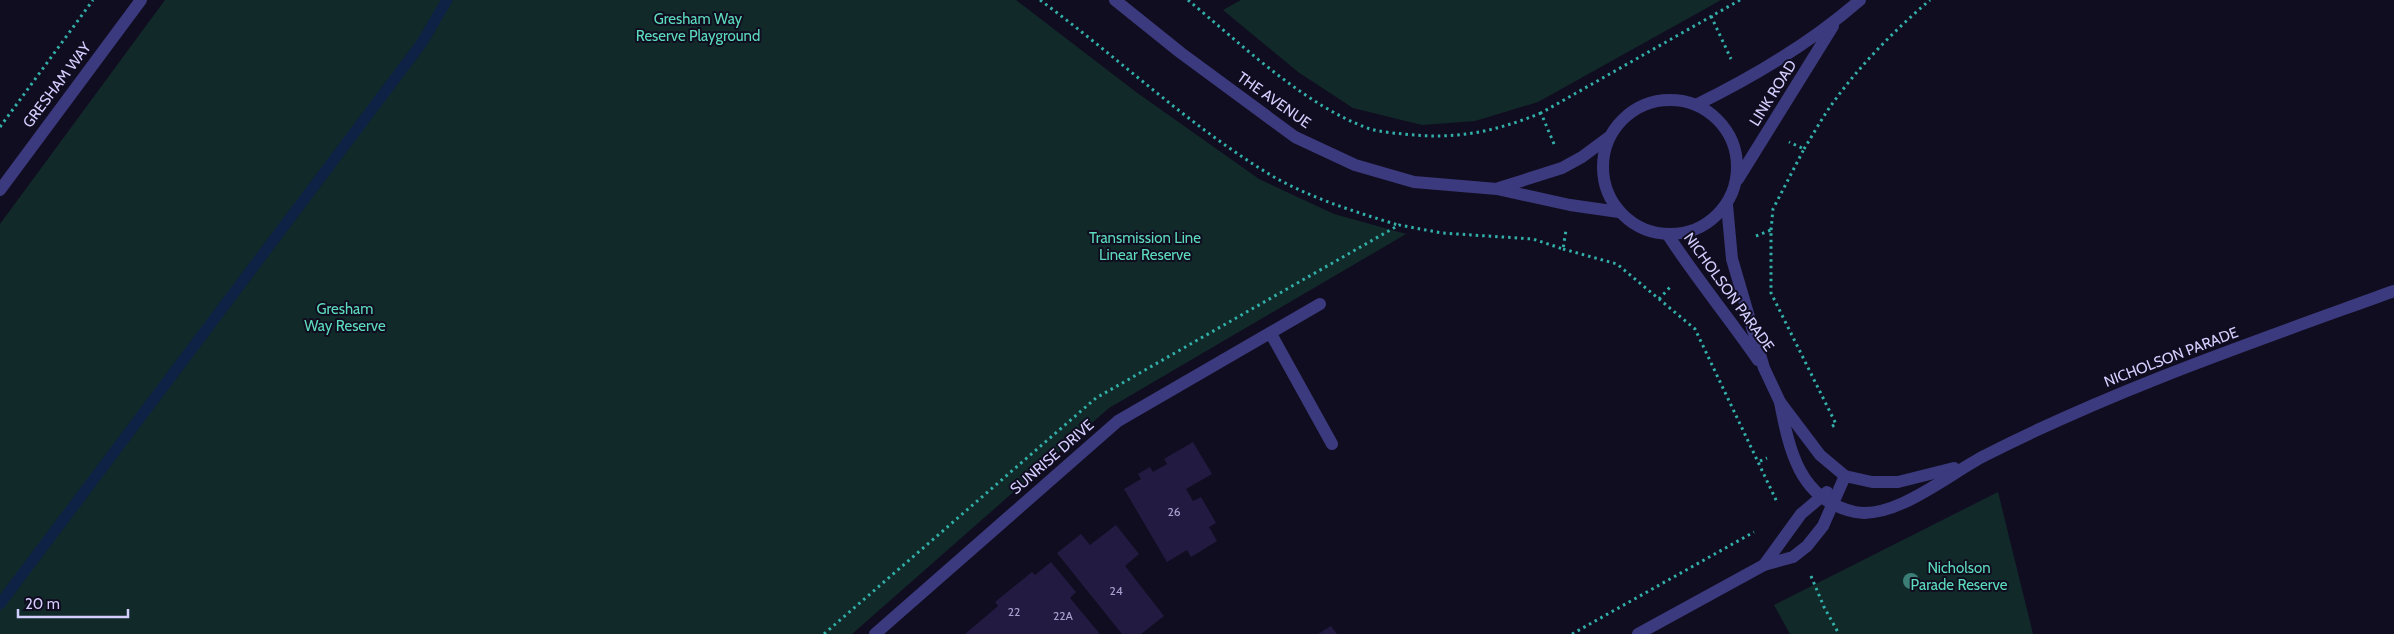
<svg xmlns="http://www.w3.org/2000/svg" width="2394" height="634" font-family="Cabin,sans-serif">
<style>
.green{fill:#112a29}
.lines{fill:none;stroke-linecap:round;stroke-linejoin:round}
.stream{stroke:#0d2244;stroke-width:11}
.building{fill:#221a41}
.path{stroke:#31afa8;stroke-width:3;stroke-dasharray:2.5 4;stroke-linecap:butt}
.minor{stroke:#3c3a7e;stroke-width:12}
.tertiary{stroke:#3c3a7e;stroke-width:12}
.tree{fill:#3a7e76}
.labels{text-anchor:middle;stroke-width:4;stroke-linejoin:round;paint-order:stroke}
.number-label{font-size:12px;fill:#a8a1cf}
.park-label{font-size:15px;fill:#5cdbbc;stroke:#110d20}
.street-label{font-size:15px;fill:#d4cefe;stroke:#110d20}
</style>
<rect width="100%" height="100%" fill="#110d20"/>
<!-- green -->
<g class="green">
<polygon points="165,0 1016,0 1136,92 1259,179 1334,214 1406,234 1109,408 852,634 0,634 0,224"/>
<polygon points="1241,0 1721,0 1538,102 1475,121 1422,125 1353,108 1298,72 1223,10"/>
<polygon points="1998,492 2033,634 1790,634 1774,605"/>
</g>
<g class="lines">
<!-- stream -->
<polyline class="stream" points="0,604 421,44 447,0"/>
</g>
<!-- building -->
<g class="building">
<polygon points="1193,442 1212,474 1186,489 1193,501 1201,497 1216,523 1209,527 1217,541 1191,557 1187,550 1167,562 1124,489 1141,479 1138,474 1150,467 1153,472 1167,464 1164,459"/>
<polygon points="1116,525 1139,554 1125,566 1164,616 1141,634 1122,634 1057,553 1081,534 1090,545"/>
<polygon points="1051,562 1076,592 1070,598 1100,634 965,634 998,606 995,602 1032,572 1035,575"/>
<polygon points="1331,626 1337,634 1318,634"/>
</g>
<g class="lines">
<!-- path -->
<g class="path">
<path d="M1040,0c79,58 150,127 234,177 39,22 82,35 124,48"/>
<path d="M1188,0c53,44 117,106 182,129 11,3 23,4 34,5 51,6 90,-2 137,-21"/>
<polyline points="1711,16 1731,59"/>
<polyline points="0,127 93,0"/>
<polyline points="1554,144 1541,113 1740,0"/>
<path d="M1804,149c10,-16 19,-33 31,-49 26,-36 61,-71 95,-100"/>
<polyline points="1771,230 1773,209 1804,149 1789,142"/>
<polyline points="1756,236 1771,230 1771,293 1836,424 1831,427"/>
<polyline points="1563,249 1617,264 1695,329 1777,502"/>
<polyline points="1659,299 1672,285"/>
<polyline points="1760,461 1767,458"/>
<polyline points="1811,576 1824,607 1839,634"/>
<polyline points="824,634 1096,398 1399,225 1442,233 1533,239 1563,249 1566,230"/>
<polyline points="1572,634 1754,532"/>
</g>
<!-- minor -->
<g class="minor">
<polyline points="0,190 141,0"/>
<polyline points="1727,205 1732,259 1764,368 1780,402 1820,455 1845,476 1872,482 1898,482 1954,468"/>
<path d="M1668,235c28,43 61,83 90,125"/>
<polyline points="1271,334 1332,444"/>
<path d="M1780,402c9,47 19,98 75,110 40,8 94,-38 129,-56 131,-67 272,-115 410,-165"/>
<polyline points="1764,565 1801,514 1827,492"/>
<polyline points="875,634 1118,421 1320,304"/>
<polyline points="1638,634 1764,565 1793,557 1807,546 1823,526 1845,476"/>
</g>
<!-- tertiary -->
<g class="tertiary">
<polyline points="1115,0 1181,53 1295,137 1355,165 1414,182 1497,189 1570,205 1619,212"/>
<circle cx="1670" cy="167" r="67"/>
<path d="M1696,105c59,-29 115,-62 164,-105"/>
<polyline points="1738,179 1833,26"/>
<polyline points="1499,188 1562,168 1582,157 1609,137"/>
</g>
</g>
<!-- trees -->
<circle class="tree" cx="1911" cy="581" r="8"/>
<g class="labels">
<!-- number labels -->
<g class="number-label">
<text x="1174" y="516">26</text>
<text x="1116" y="595">24</text>
<text x="1014" y="616">22</text>
<text x="1063" y="620">22A</text>
</g>
<!-- park labels -->
<g class="park-label">
<text x="698" y="24">Gresham Way<tspan x="698" dy="17">Reserve Playground</tspan></text>
<text x="1145" y="243">Transmission Line<tspan x="1145" dy="17">Linear Reserve</tspan></text>
<text x="345" y="314">Gresham<tspan x="345" dy="17">Way Reserve</tspan></text>
<text x="1959" y="573">Nicholson<tspan x="1959" dy="17">Parade Reserve</tspan></text>
</g>
<!-- street labels -->
<g class="street-label">
<text transform="translate(57 85) rotate(-53)" y="5">GRESHAM WAY</text>
<text transform="translate(1773 93) rotate(-58)" y="5">LINK ROAD</text>
<text transform="translate(1274 100) rotate(35)" y="5">THE AVENUE</text>
<text transform="translate(1729 292) rotate(54)" y="5">NICHOLSON PARADE</text>
<text transform="translate(2171 357) rotate(-21)" y="5">NICHOLSON PARADE</text>
<text transform="translate(1052 457) rotate(-41)" y="5">SUNRISE DRIVE</text>
</g>
</g>
<!-- scale -->
<path d="M18 609v8h110v-8" fill="none" stroke="#d4cefe" stroke-width="2.5"/>
<text x="25" y="609" font-size="15" fill="#d4cefe" stroke="#110d20" stroke-width="4" paint-order="stroke">20 m</text>
</svg>
